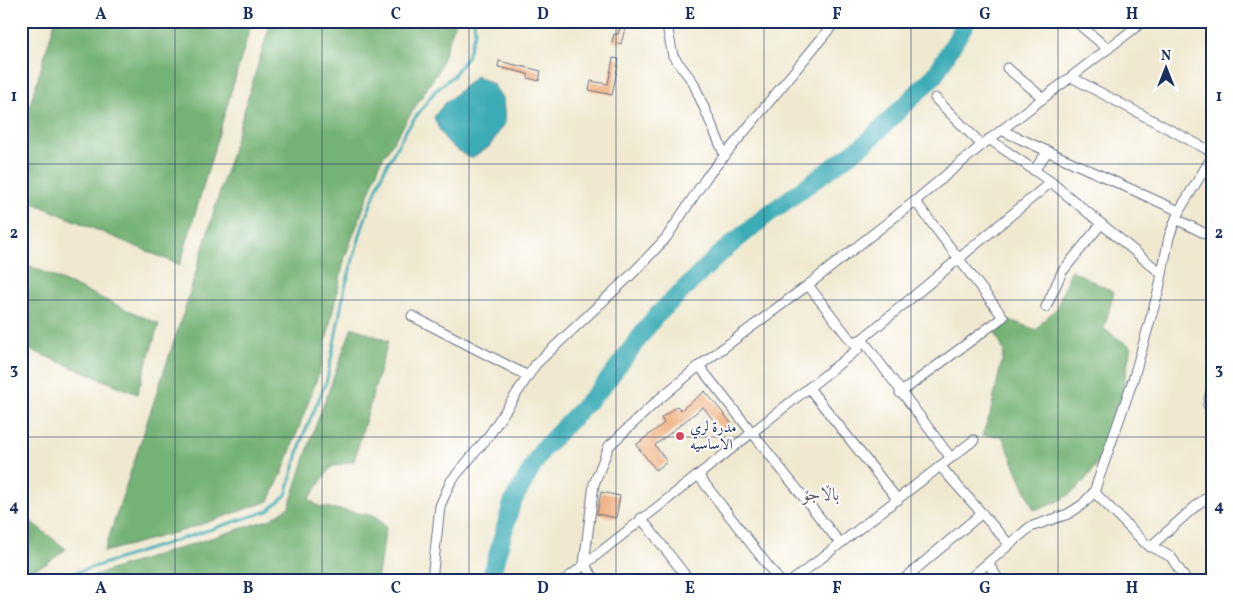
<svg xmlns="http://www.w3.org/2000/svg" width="1233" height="601" font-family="Vollkorn,Amiri,serif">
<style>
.forest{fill:#74b274;stroke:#487069}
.water{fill:#3babb6;stroke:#2b6d8a}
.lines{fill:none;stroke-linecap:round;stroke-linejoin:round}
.stream{stroke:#3babb6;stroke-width:3}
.river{stroke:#3babb6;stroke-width:18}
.building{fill:#efac7a}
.minor-casing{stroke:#667086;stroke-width:11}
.minor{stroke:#fff;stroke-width:9}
.grid{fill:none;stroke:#1b2f5e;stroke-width:1;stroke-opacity:0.55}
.poi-dot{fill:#d1495b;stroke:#fff;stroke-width:2}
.labels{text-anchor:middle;stroke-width:4;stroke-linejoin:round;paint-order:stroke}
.poi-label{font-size:15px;fill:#1b2f5e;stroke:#fff;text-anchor:start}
.quarter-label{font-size:18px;fill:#655b68;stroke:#fff}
.neatline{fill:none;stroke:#1b2f5e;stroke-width:2}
.grid-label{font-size:16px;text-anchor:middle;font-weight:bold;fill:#1b2f5e}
</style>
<rect width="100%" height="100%" fill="#fff"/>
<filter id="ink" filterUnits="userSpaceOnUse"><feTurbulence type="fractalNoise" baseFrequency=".02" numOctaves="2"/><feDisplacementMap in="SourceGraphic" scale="10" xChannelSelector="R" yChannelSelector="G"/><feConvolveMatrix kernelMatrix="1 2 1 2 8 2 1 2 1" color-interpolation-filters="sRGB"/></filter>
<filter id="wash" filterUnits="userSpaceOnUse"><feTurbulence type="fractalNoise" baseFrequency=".0096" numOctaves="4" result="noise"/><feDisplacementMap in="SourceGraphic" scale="20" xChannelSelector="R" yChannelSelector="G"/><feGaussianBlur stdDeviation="1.12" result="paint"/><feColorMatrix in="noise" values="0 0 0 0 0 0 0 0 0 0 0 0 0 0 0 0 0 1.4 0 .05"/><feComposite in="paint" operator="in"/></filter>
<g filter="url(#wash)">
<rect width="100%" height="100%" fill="#f0e9d0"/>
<!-- forest -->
<g class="forest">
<polygon points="55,21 252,21 180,265 21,198 21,135"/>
<polygon points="271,21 456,21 438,71 381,161 345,257 319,373 283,471 269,501 185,530 104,552 186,305"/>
<polygon points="21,262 159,324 137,394 21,346"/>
<path d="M1071,270l43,22 -10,37 27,18c-13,63 -22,146 -97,163l-32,-74 -20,-1 8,-20 14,-64 -9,-19 11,-13 31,11 6,-9 14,-13z"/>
<polygon points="352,327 388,341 354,461 331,467 309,499 318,506 376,516 386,528 377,580 79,580 271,519 289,507 313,433"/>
<polygon points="21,514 66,549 46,564 21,573"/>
</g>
<!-- water -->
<path class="water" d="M476,76l17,8 10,15 2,24 -16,24 -18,11c-21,-11 -29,-19 -37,-41l9,-12z"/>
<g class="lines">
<!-- stream -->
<polyline class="stream" points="53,580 268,511 286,495 303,436 327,380 345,287 364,222 384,170 407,129 435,91 453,76 467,57 475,31 474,21"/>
<!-- river -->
<polyline class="river" points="490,580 512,503 542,450 604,385 654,318 722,252 767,215 867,142 935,75 967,21"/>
</g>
<g id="blocks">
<!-- building -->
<g class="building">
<polygon points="622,21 627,21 621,44 612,42 614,34 618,34"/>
<polygon points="613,58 619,59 612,95 589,90 591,81 608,84"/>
<polygon points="499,61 541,71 539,81 528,78 528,74 498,67"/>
<polygon points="705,391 732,424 723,432 703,407 655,445 667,462 656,470 636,445 664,423 661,418 677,406 681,410"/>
<polygon points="601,492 620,496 616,518 597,514"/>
</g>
</g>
</g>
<g filter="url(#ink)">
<use href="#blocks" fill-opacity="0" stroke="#667086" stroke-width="1"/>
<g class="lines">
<!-- minor casing -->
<g class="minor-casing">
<g id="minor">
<polyline points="666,21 673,56 693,82 725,156"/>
<polyline points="1075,21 1108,49"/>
<polyline points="1007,68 1043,98"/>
<polyline points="1071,77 1212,152"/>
<polyline points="935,98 982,145"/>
<polyline points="1001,130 1179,211"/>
<polyline points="989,139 1051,182 1162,274"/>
<polyline points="1034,170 1048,151"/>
<polyline points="1176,219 1212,237"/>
<polyline points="808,285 855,346"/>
<polyline points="1046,307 1062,272 1101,224"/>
<polyline points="412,316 528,376"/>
<polyline points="853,342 862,339 951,458"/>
<polyline points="699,366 840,543"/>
<polyline points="809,388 898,500"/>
<polyline points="900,393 1003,317 915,201"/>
<polyline points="1208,405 1212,386"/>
<polyline points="940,466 1009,544"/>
<polyline points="698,475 779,580"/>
<polyline points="1094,492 1145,543 1171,557 1186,580"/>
<polyline points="641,518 689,580"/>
<polyline points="1150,547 1198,504 1212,494"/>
<polyline points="988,563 999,580"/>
<polyline points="432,580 440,506 451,481 488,437 536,364 632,274 666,238 706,178 836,21"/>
<polyline points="565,580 858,349 862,339 1051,182"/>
<polyline points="595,580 584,564 594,484 609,446 658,400 699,366 808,285 915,201 982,145 1144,21"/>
<polyline points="793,580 974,440"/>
<polyline points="903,580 982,513"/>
<polyline points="968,580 1030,527 1068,514 1082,505 1094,492 1133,380 1159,289 1169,237 1179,211 1212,157"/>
</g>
</g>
<!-- minor -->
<use href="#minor" class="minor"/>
</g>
</g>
<!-- grid -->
<path class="grid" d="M175,21v559M322,21v559M469,21v559M616,21v559M764,21v559M911,21v559M1058,21v559M21,164h1191M21,300h1191M21,437h1191"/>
<!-- markers -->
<circle class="poi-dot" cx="680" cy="436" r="5"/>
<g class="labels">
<!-- poi labels -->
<g class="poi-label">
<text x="690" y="432">مدرة لري<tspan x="690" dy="17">الاساسیه</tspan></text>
</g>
<!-- quarter labels -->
<g class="quarter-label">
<text x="821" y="500">باڵاجۆ</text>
</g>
</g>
<!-- margin -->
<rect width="1233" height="601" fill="none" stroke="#fff" stroke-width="55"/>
<!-- north arrow -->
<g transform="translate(1166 68)" stroke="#ffffff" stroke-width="4" paint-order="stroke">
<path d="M0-4L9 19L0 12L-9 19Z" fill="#1b2f5e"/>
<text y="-8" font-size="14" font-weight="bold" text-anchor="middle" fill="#1b2f5e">N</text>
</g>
<rect x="28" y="28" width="1178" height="546" class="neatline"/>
<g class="grid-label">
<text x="101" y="19">A</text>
<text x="248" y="19">B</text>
<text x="396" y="19">C</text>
<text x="543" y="19">D</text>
<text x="690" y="19">E</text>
<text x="837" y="19">F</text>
<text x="985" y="19">G</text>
<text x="1132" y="19">H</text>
<text x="14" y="101">1</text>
<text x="1219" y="101">1</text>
<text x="14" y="238">2</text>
<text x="1219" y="238">2</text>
<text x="14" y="374">3</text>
<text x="1219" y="374">3</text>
<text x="14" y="511">4</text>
<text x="1219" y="511">4</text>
<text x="101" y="593">A</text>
<text x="248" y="593">B</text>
<text x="396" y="593">C</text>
<text x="543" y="593">D</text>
<text x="690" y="593">E</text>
<text x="837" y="593">F</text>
<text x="985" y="593">G</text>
<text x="1132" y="593">H</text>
</g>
</svg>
